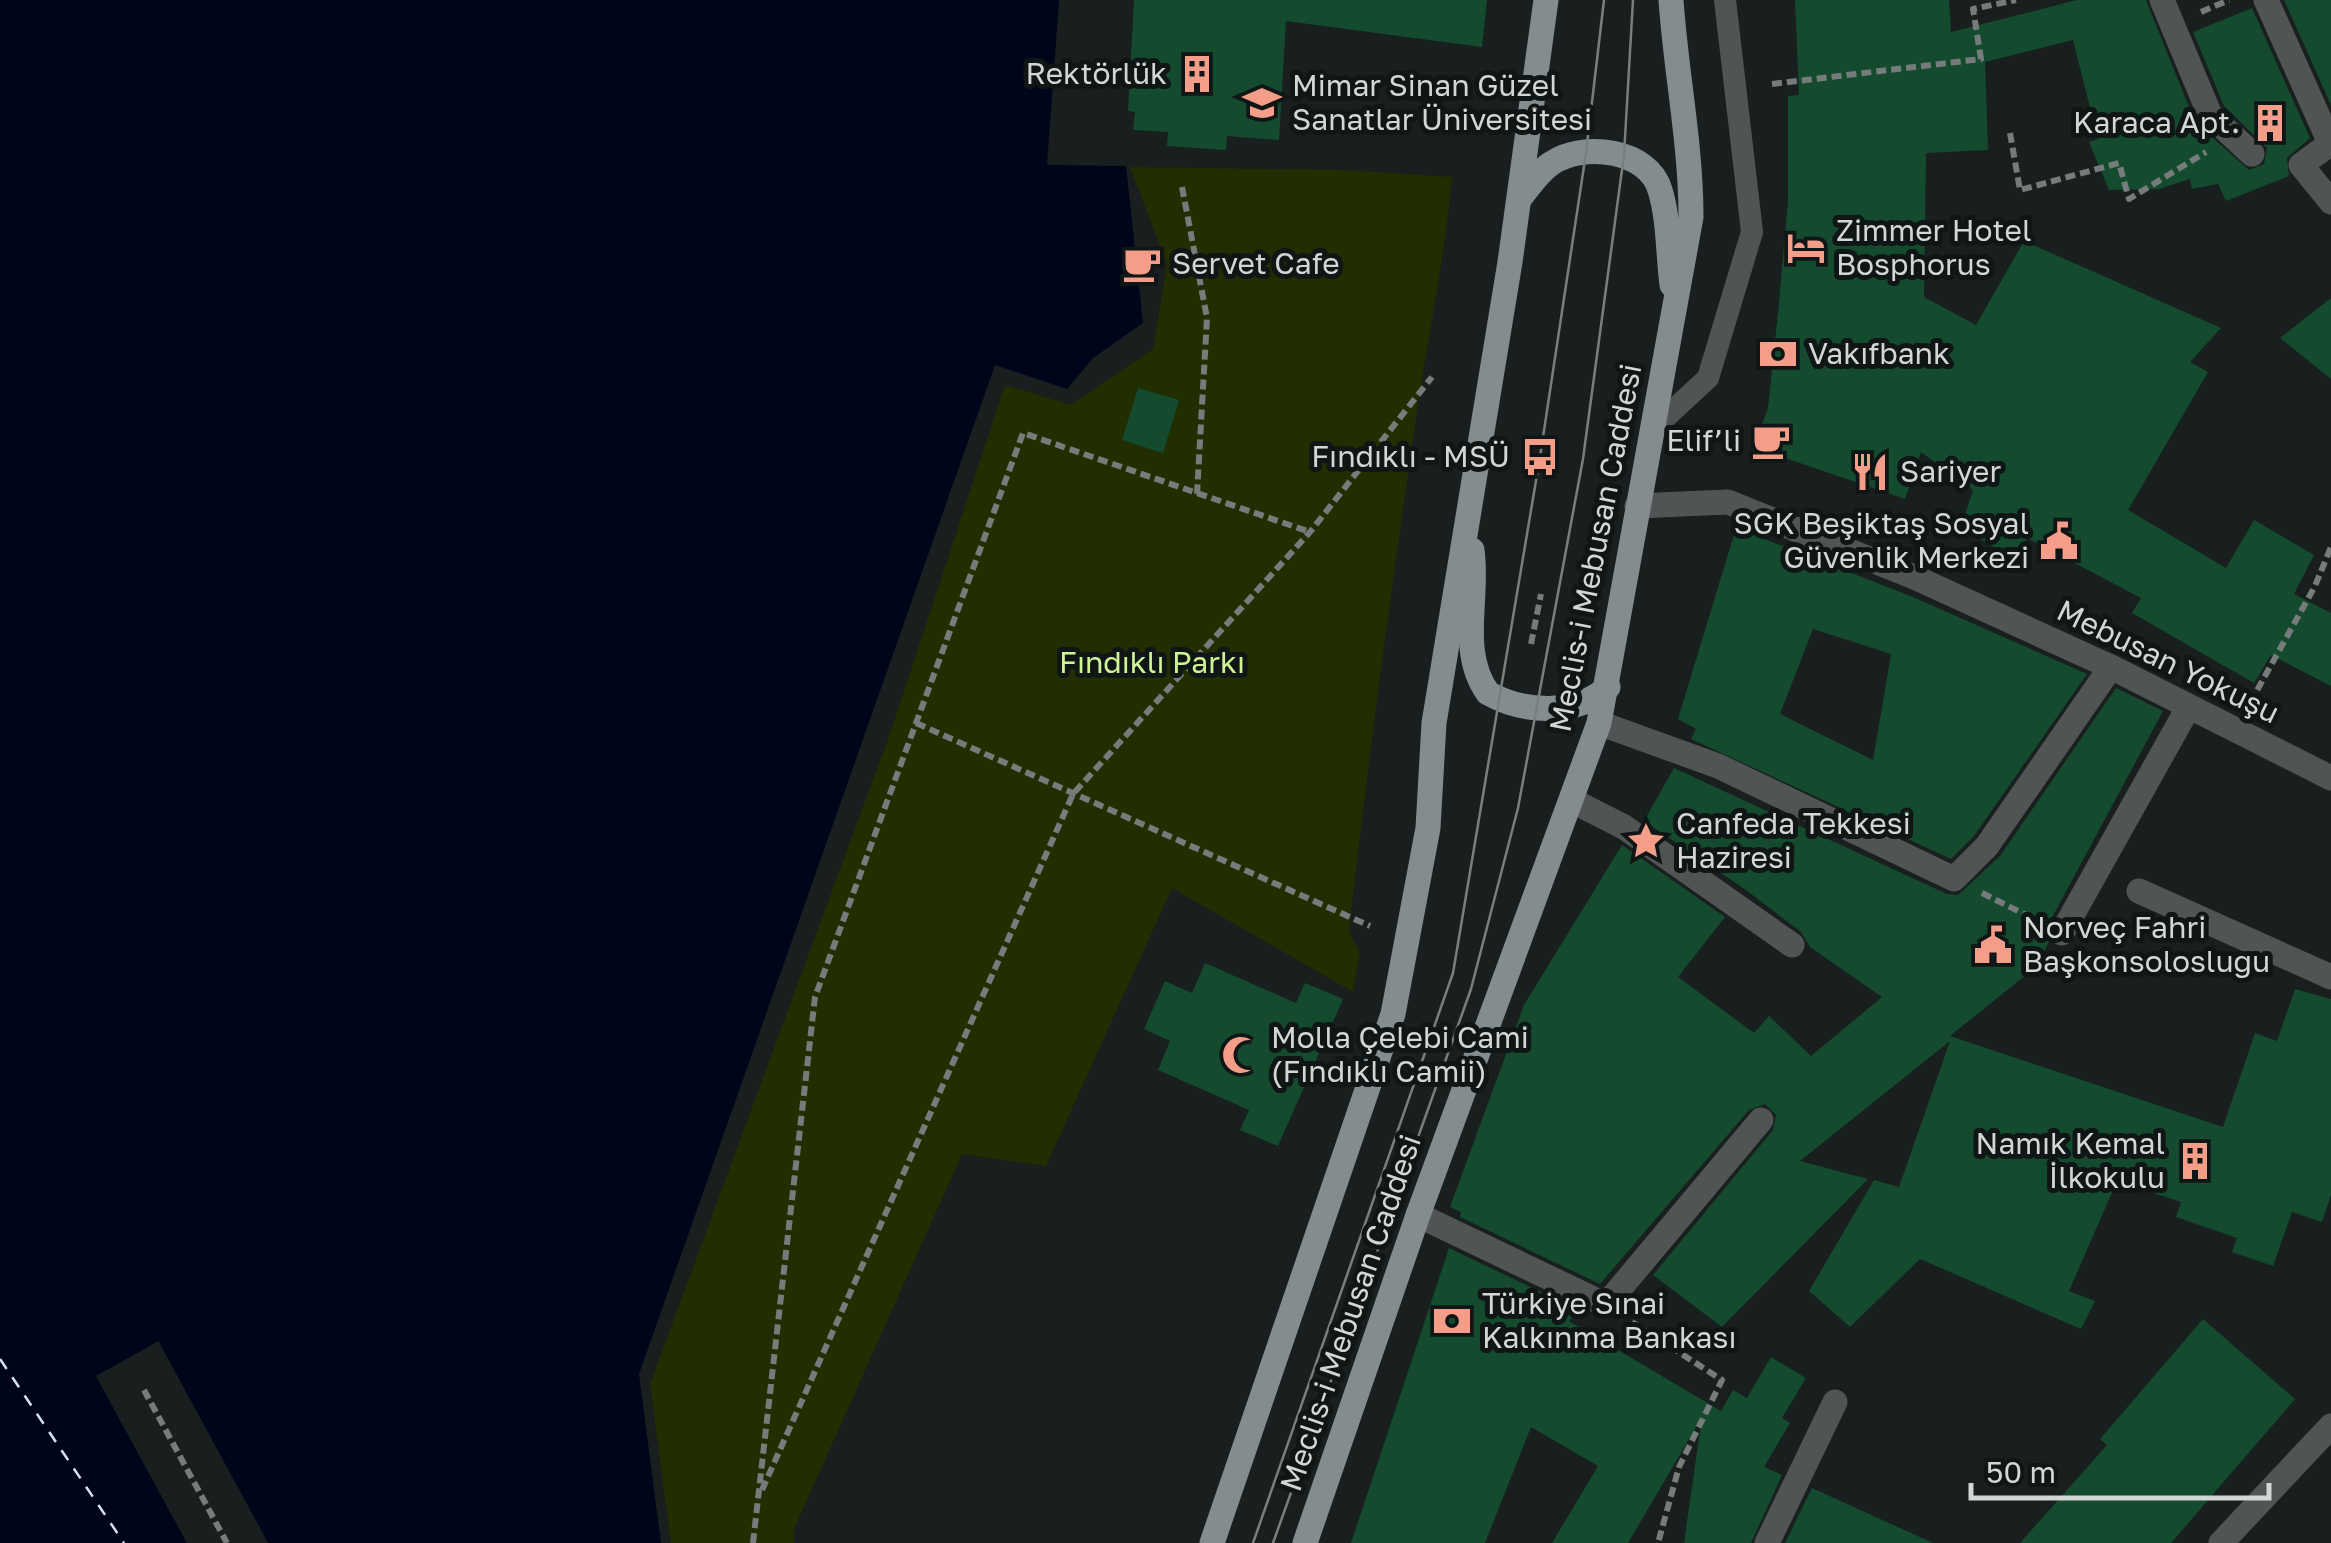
<svg xmlns="http://www.w3.org/2000/svg" width="2331" height="1543" font-family="'Golos Text',sans-serif">
<style>
.green{fill:#202e00}
.water{fill:#00051a}
.pier{fill:#181f1e}
.lines{fill:none;stroke-linecap:round;stroke-linejoin:round}
.ferry{stroke:#d3e2f0;stroke-width:2.5;stroke-dasharray:12 10;stroke-linecap:butt}
.building{fill:#144b2e;fill-rule:evenodd}
.path{stroke:#767c7b;stroke-width:6;stroke-dasharray:10 5;stroke-linecap:butt}
.service{stroke:#515455;stroke-width:22}
.minor{stroke:#515455;stroke-width:25}
.primary{stroke:#858c8e;stroke-width:25}
.tram{stroke:#797f7e;stroke-width:2.5}
.labels{text-anchor:middle;stroke-width:10;stroke-linejoin:round;paint-order:stroke}
.poi-label{font-size:30px;fill:#d2d7d6;stroke:#0f1615;text-anchor:start}
.street-label{font-size:30px;fill:#d2d7d6;stroke:#0f1615}
.park-label{font-size:30px;fill:#d0f395;stroke:#0f1615}
</style>
<rect width="100%" height="100%" fill="#181f1e"/>
<!-- green -->
<path class="green" d="M1130,167l215,3 107,7c-7,79 -23,156 -35,234 -25,174 -49,347 -68,521l11,21 -7,39 -181,-104 -126,278 -84,-12 -168,375v14h-123l-21,-159 238,-645 117,-354 66,20 82,-56 14,-85z"/>
<!-- water -->
<polygon class="water" points="0,0 1059,0 1047,165 1126,166 1143,323 1093,358 1067,389 995,365 639,1374 661,1543 268,1543 158,1342 96,1376 187,1543 0,1543"/>
<!-- pier -->
<polygon class="pier" points="159,1341 159,1342 268,1543 262,1543 157,1348 103,1378 192,1543 187,1543 96,1376"/>
<g class="lines">
<!-- ferry -->
<polyline class="ferry" points="0,1359 124,1543"/>
</g>
<!-- building -->
<g class="building">
<polygon points="1134,0 1487,0 1482,47 1286,21 1279,140 1227,136 1226,150 1167,146 1168,132 1133,130 1135,112 1128,111"/>
<polygon points="1795,0 1949,0 1951,32 2077,0 2146,0 2195,122 2249,170 2264,164 2267,148 2224,106 2193,32 2252,8 2310,138 2287,158 2289,176 2226,201 2218,184 2192,189 2190,179 2159,189 2109,190 2089,142 2098,139 2073,40 1985,62 1988,150 1926,153 1924,297 1976,325 2024,241 2221,328 2190,362 2208,372 2128,510 2226,568 2254,520 2314,555 2294,594 2331,613 2331,686 2271,655 2254,683 2132,613 2141,598 2027,538 2017,561 1961,527 1973,490 1921,452 1905,499 1753,447 1768,408 1779,303 1788,201 1788,96 1799,95"/>
<polygon points="2284,0 2331,0 2331,105"/>
<polygon points="2331,298 2331,379 2280,338"/>
<polygon points="1138,388 1179,400 1163,453 1122,440"/>
<path d="M1736,528l177,69 174,77 -113,162 -23,23 -260,-120 5,-10 -18,-10zM1813,629l78,25 -18,106 -93,-46z"/>
<polygon points="2116,688 2163,711 2048,925 2049,942 2036,967 1950,1036 2223,1127 2255,1033 2277,1041 2295,989 2331,999 2331,1195 2322,1222 2292,1212 2273,1266 2232,1252 2237,1238 2176,1217 2181,1202 2117,1181 2069,1291 2095,1301 2081,1329 1920,1259 1850,1327 1809,1291 1874,1180 1899,1187 1950,1041 1800,1161 1868,1179 1722,1327 1653,1275 1773,1130 1776,1115 1765,1104 1749,1110 1600,1284 1460,1217 1461,1212 1450,1207 1524,1005 1622,845 1725,917 1678,977 1754,1033 1769,1016 1811,1056 1882,997 1810,947 1801,932 1746,890 1644,821 1674,768 1947,894 1958,895 2000,856"/>
<polygon points="1205,963 1296,1003 1305,983 1343,999 1278,1146 1240,1130 1249,1110 1158,1070 1170,1041 1144,1029 1165,981 1192,993"/>
<polygon points="1449,1248 1578,1310 1569,1321 1721,1411 1733,1390 1747,1398 1771,1357 1806,1378 1782,1418 1790,1423 1764,1467 1782,1475 1751,1543 1684,1543 1702,1417 1628,1543 1552,1543 1598,1466 1531,1427 1485,1543 1351,1543"/>
<polygon points="2203,1319 2295,1399 2171,1543 2020,1543 2107,1445 2100,1439"/>
<polygon points="1812,1488 1933,1543 1785,1543"/>
</g>
<g class="lines">
<!-- path -->
<g class="path">
<polyline points="2201,12 2229,0"/>
<polyline points="1772,84 1981,59 1973,9 2016,0"/>
<polyline points="2010,133 2020,190 2119,163 2129,199 2206,152"/>
<polyline points="1182,187 1207,318 1197,494"/>
<polyline points="1531,644 1541,594"/>
<polyline points="2250,703 2315,586 2331,547"/>
<polyline points="916,723 1370,926"/>
<polyline points="1982,893 2034,919"/>
<polyline points="1632,1322 1722,1380 1679,1467 1658,1543"/>
<polyline points="144,1390 227,1543"/>
<polyline points="762,1490 1073,794 1310,532 1432,377"/>
<polyline points="753,1543 815,997 1023,433 1310,532"/>
</g>
<!-- service -->
<polyline class="service" points="1655,427 1708,378 1752,232 1725,0"/>
<!-- minor -->
<g class="minor">
<polyline points="2162,0 2210,115 2252,154"/>
<polyline points="2266,0 2330,143"/>
<polyline points="2331,143 2301,165 2331,202"/>
<polyline points="1637,506 1728,502 1914,577 2111,667 2331,778"/>
<polyline points="1599,723 1718,766 1954,879 1987,846 2111,667"/>
<polyline points="1573,801 1624,827 1792,945"/>
<polyline points="2139,891 2331,977"/>
<polyline points="2062,933 2188,708"/>
<polyline points="1418,1215 1606,1305 1761,1120"/>
<polyline points="1767,1543 1835,1402"/>
<polyline points="2221,1543 2331,1426"/>
</g>
<!-- primary -->
<g class="primary">
<path d="M1520,198c9,-11 19,-27 32,-35 31,-21 96,-14 108,27 9,29 8,64 12,95"/>
<path d="M1472,550c7,48 -14,102 16,143 35,20 89,23 120,-6"/>
<polyline points="1212,1543 1393,1014 1428,828 1434,723 1510,262 1546,0"/>
<path d="M1305,1543l113,-328 181,-492 92,-506c0,-73 -15,-144 -20,-217"/>
</g>
<!-- tram -->
<g class="tram">
<polyline points="1253,1543 1453,973 1540,457 1586,153 1604,0"/>
<polyline points="1273,1543 1471,989 1518,808 1583,459 1624,155 1633,0"/>
</g>
</g>
<!-- icons -->
<defs>
<g id="building-bare" transform="scale(3)"><path d="M-4-6H4V6H1V3H-1V6H-4ZM-2.5-4.3h1.7v1.8h-1.7ZM.8-4.3h1.7v1.8H.8ZM-2.5-1h1.7V.8h-1.7ZM.8-1h1.7V.8H.8Z" fill="#f49e8a" stroke="#0f1615" stroke-width="2.5" paint-order="stroke"/></g>
<g id="university-bare" transform="scale(3)"><path d="M0-5L7-2L0 1L-7-2ZM-4 1L0 2.5L4 1V4Q0 6-4 4Z" fill="#f49e8a" stroke="#0f1615" stroke-width="2.5" paint-order="stroke"/></g>
<g id="hotel-bare" transform="scale(3)"><path d="M-6-4.5h1.5V1H6V5H4.5V3h-9V5H-6ZM-4 0a1.8 1.8 0 1 1 3.6 0ZM.5 0V-2.5h3Q6-2.5 6 0Z" fill="#f49e8a" stroke="#0f1615" stroke-width="2.5" paint-order="stroke"/></g>
<g id="cafe-bare" transform="scale(3)"><path d="M-5.5-4.5H6V0H3Q3 3.5 0 3.5H-2.5Q-5.5 3.5-5.5 0ZM3-3.2v2h1.7v-2ZM-6 4.5H4V6H-6Z" fill="#f49e8a" stroke="#0f1615" stroke-width="2.5" paint-order="stroke"/></g>
<g id="bank-bare" transform="scale(3)"><path d="M-6-4H6V4H-6ZM0-2.3a2.3 2.3 0 1 0 0 4.6a2.3 2.3 0 1 0 0-4.6Z" fill="#f49e8a" stroke="#0f1615" stroke-width="2.5" paint-order="stroke"/></g>
<g id="bus-bare" transform="scale(3)"><path d="M-5-6H5V4H4V6H2V4H-2V6H-4V4H-5ZM-3.5-4V0h7V-4ZM-3.5 1.2v1.5H-2V1.2ZM2 1.2v1.5H3.5V1.2Z" fill="#f49e8a" stroke="#0f1615" stroke-width="2.5" paint-order="stroke"/></g>
<g id="restaurant-bare" transform="scale(3)"><path d="M-5-6h1v4h1v-4h1v4h1v-4h1v5L-1.5 .5V6h-2V.5L-5-1ZM5-6V6H3V1.5H1.5Q1.5-4 5-6Z" fill="#f49e8a" stroke="#0f1615" stroke-width="2.5" paint-order="stroke"/></g>
<g id="civic-bare" transform="scale(3)"><path d="M-.6-6.5H3V-4.5H.6V-3L4-1V1h2V6H-6V1h2V-1L-.6-3ZM-1.2 2.5V6h2.4V2.5Z" fill="#f49e8a" stroke="#0f1615" stroke-width="2.5" paint-order="stroke"/></g>
<g id="sight-bare" transform="scale(3)"><path d="M0-6L1.8-2.2L6-1.7L2.9 1.2L3.7 5.4L0 3.3L-3.7 5.4L-2.9 1.2L-6-1.7L-1.8-2.2Z" fill="#f49e8a" stroke="#0f1615" stroke-width="2.5" paint-order="stroke"/></g>
<g id="mosque-bare" transform="scale(3)"><path d="M3.5-4.9A6 6 0 1 0 3.5 4.9A5 5 0 1 1 3.5-4.9Z" fill="#f49e8a" stroke="#0f1615" stroke-width="2.5" paint-order="stroke"/></g>
</defs>
<g fill-rule="evenodd">
<use href="#building-bare" x="1197" y="74"/>
<use href="#university-bare" x="1262" y="103"/>
<use href="#building-bare" x="2270" y="123"/>
<use href="#hotel-bare" x="1806" y="248"/>
<use href="#cafe-bare" x="1142" y="264"/>
<use href="#bank-bare" x="1778" y="354"/>
<use href="#cafe-bare" x="1771" y="441"/>
<use href="#bus-bare" x="1540" y="457"/>
<use href="#restaurant-bare" x="1870" y="472"/>
<use href="#civic-bare" x="2059" y="541"/>
<use href="#sight-bare" x="1646" y="841"/>
<use href="#civic-bare" x="1993" y="945"/>
<use href="#mosque-bare" x="1241" y="1055"/>
<use href="#building-bare" x="2195" y="1161"/>
<use href="#bank-bare" x="1452" y="1321"/>
</g>
<g class="labels">
<!-- poi labels -->
<g class="poi-label">
<text x="1167" y="84" text-anchor="end">Rektörlük</text>
<text x="1292" y="96">Mimar Sinan Güzel<tspan x="1292" dy="34">Sanatlar Üniversitesi</tspan></text>
<text x="2240" y="133" text-anchor="end">Karaca Apt.</text>
<text x="1836" y="241">Zimmer Hotel<tspan x="1836" dy="34">Bosphorus</tspan></text>
<text x="1172" y="274">Servet Cafe</text>
<text x="1808" y="364">Vakıfbank</text>
<text x="1741" y="451" text-anchor="end">Elif’li</text>
<text x="1510" y="467" text-anchor="end">Fındıklı - MSÜ</text>
<text x="1900" y="482">Sariyer</text>
<text x="2029" y="534" text-anchor="end">SGK Beşiktaş Sosyal<tspan x="2029" dy="34">Güvenlik Merkezi</tspan></text>
<text x="1676" y="834">Canfeda Tekkesi<tspan x="1676" dy="34">Haziresi</tspan></text>
<text x="2023" y="938">Norveç Fahri<tspan x="2023" dy="34">Başkonsolosluğu</tspan></text>
<text x="1271" y="1048">Molla Çelebi Cami<tspan x="1271" dy="34">(Fındıklı Camii)</tspan></text>
<text x="2165" y="1154" text-anchor="end">Namık Kemal<tspan x="2165" dy="34">İlkokulu</tspan></text>
<text x="1482" y="1314">Türkiye Sınai<tspan x="1482" dy="34">Kalkınma Bankası</tspan></text>
</g>
<!-- street labels -->
<g class="street-label">
<text transform="translate(1596 548) rotate(-79)" y="10">Meclis-i Mebusan Caddesi</text>
<text transform="translate(2168 662) rotate(26)" y="10">Mebusan Yokuşu</text>
<text transform="translate(1351 1313) rotate(-71)" y="10">Meclis-i Mebusan Caddesi</text>
</g>
<!-- park labels -->
<g class="park-label">
<text x="1152" y="673">Fındıklı Parkı</text>
</g>
</g>
<!-- scale -->
<path d="M1971 1483v15h298v-15" fill="none" stroke="#d2d7d6" stroke-width="5"/>
<text x="1986" y="1483" font-size="30" fill="#d2d7d6" stroke="#0f1615" stroke-width="8" paint-order="stroke">50 m</text>
</svg>
